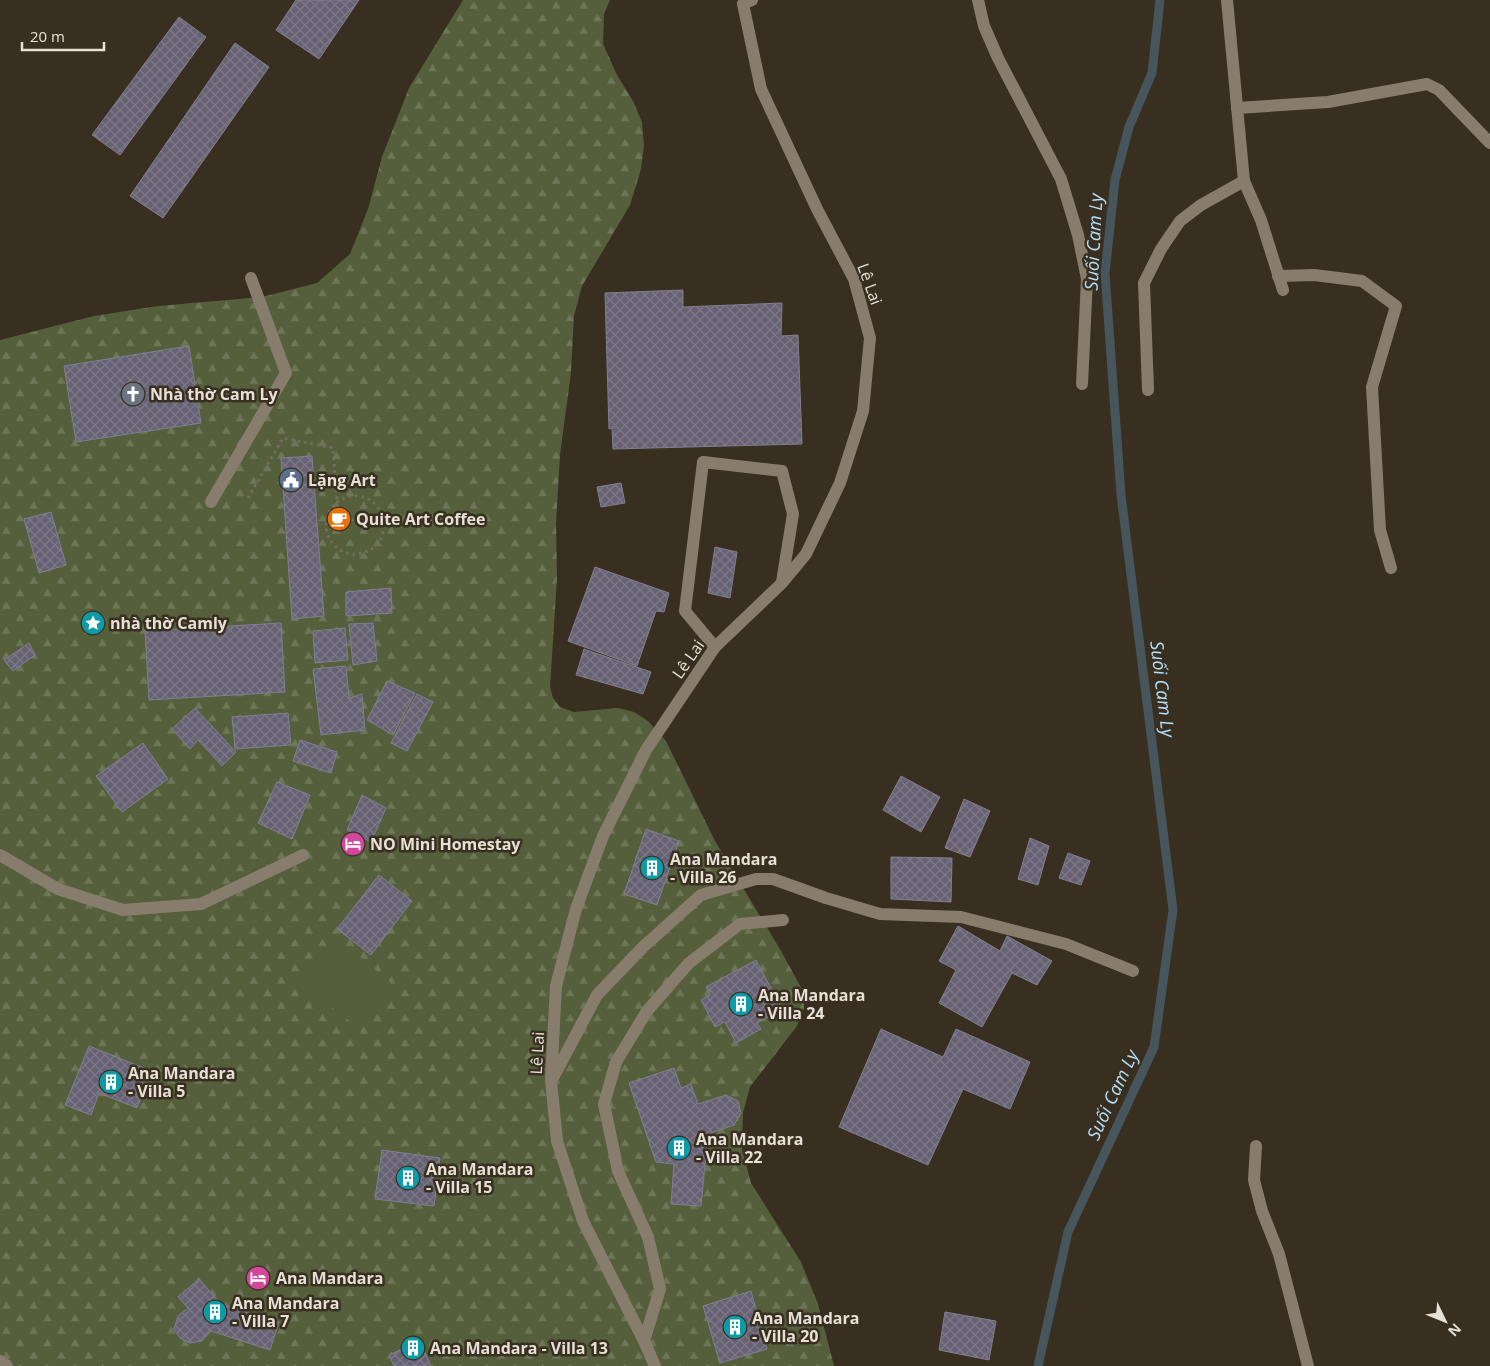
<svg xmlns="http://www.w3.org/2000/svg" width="1490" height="1366" font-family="'Open Sans',sans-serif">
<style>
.forest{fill:url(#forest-firs)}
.pitch{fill:#555f3b}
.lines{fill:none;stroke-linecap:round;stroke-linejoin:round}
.stream{stroke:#47555c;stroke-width:9}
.building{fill:url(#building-cross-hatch);stroke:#827e91}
.path{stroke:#756d60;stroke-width:3;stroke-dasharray:2.5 4;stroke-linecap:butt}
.minor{stroke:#887d6c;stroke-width:12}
.labels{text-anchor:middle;stroke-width:5;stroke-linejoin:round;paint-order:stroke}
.street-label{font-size:16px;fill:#e6e0d6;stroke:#382f20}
.poi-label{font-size:16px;font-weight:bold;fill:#e6e0d6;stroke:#382f20;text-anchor:start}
.water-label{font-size:18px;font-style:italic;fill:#b5e0fa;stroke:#382f20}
</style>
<defs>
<pattern id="forest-firs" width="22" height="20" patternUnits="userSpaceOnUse" patternTransform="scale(1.25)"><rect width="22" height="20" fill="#555f3b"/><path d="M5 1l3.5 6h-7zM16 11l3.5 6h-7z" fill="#6d7657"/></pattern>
<pattern id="building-cross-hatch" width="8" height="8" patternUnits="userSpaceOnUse" patternTransform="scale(1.25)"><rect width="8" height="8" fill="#666274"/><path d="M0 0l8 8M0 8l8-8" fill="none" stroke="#7c7887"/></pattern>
</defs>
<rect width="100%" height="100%" fill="#382f20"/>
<!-- forest -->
<polygon class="forest" points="463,0 610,0 604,14 603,44 617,75 633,101 642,122 644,146 641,169 630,205 582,286 574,316 571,372 560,455 556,524 557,578 550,687 553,698 560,707 574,712 618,708 634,712 648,721 666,741 715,841 781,951 803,991 804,1008 797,1026 750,1087 743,1113 742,1149 751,1183 801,1262 818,1304 834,1366 0,1366 0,340 94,316 158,306 262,297 317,283 350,254 368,209 382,157 409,88"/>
<!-- pitch -->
<polygon class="pitch" points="337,938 391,983 356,1026 301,982"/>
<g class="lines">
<!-- stream -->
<polyline class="stream" points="1038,1366 1068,1232 1154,1047 1173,910 1121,495 1105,273 1115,180 1129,127 1152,73 1160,0"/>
</g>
<!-- building -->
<g class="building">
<polygon points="296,0 359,0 319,59 276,30"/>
<polygon points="179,17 206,37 120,155 92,135"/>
<polygon points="235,43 269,67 163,218 130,196"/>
<polygon points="683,290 683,307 782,303 781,336 798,335 802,444 613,449 612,428 609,429 605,293"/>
<polygon points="189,346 201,423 76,442 64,366"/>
<polygon points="312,456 324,616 292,619 281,458"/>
<polygon points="621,483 625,503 601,507 597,487"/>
<polygon points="51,512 66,565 39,573 24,519"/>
<polygon points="715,547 737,552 730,598 708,593"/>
<polygon points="595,567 669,593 664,612 656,611 637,666 568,641"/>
<polygon points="391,588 392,613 346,616 346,592"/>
<polygon points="281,623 285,692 149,700 145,631"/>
<polygon points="373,623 377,661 353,665 349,624"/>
<polygon points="345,628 348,660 315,663 313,631"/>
<polygon points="29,643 35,655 13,671 4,660"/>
<polygon points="584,649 651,672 643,694 576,675"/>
<polygon points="346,666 349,698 362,694 365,730 321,735 313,669"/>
<polygon points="387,681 415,693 393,735 367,720"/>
<polygon points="417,694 433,702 407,751 391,743"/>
<polygon points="195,708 236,752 222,766 198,740 190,749 172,729"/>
<polygon points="288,713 291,745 235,749 232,717"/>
<polygon points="300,740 337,752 331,773 293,761"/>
<polygon points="143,743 168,779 122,812 96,776"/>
<polygon points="901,776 940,797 921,832 883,810"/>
<polygon points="277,782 310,795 292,839 258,823"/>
<polygon points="362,795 386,808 371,842 347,830"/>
<polygon points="964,799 990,811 970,857 945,848"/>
<polygon points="646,829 679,841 657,905 624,894"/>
<polygon points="1030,838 1049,846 1038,885 1018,879"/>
<polygon points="1068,853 1090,861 1081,885 1059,878"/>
<polygon points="891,857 952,858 951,902 891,899"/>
<polygon points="379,875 412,901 371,955 337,929"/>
<polygon points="958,926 1000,951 1007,936 1052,961 1037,985 1012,973 982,1027 939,1003 956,970 939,961"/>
<polygon points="756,960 782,1009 757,1023 761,1029 736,1043 725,1022 715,1027 701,1000 710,995 706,987"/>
<polygon points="881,1029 943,1057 956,1029 1030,1062 1010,1109 963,1089 928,1165 839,1127"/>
<polygon points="89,1046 151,1071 137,1108 99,1093 91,1115 65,1105"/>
<polygon points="674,1068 681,1088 691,1084 698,1104 726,1095 738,1101 741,1113 734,1125 708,1134 701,1206 671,1204 674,1164 656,1162 629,1083"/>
<polygon points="382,1150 440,1158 434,1206 375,1199"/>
<polygon points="199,1279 221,1304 279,1322 270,1350 211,1331 202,1341 190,1343 180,1338 174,1329 178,1316 188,1308 178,1297"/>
<polygon points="751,1291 767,1349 720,1363 703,1306"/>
<polygon points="945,1312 996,1321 989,1360 939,1350"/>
<polygon points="420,1341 431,1366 394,1366 389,1355"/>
</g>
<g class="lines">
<!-- path -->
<g class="path">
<circle cx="355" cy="525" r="29"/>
<polyline points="248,498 283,438 333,448 337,501"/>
</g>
<!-- minor -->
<g class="minor">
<polyline points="978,0 984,26 998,58 1061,179 1078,235 1087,279 1082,384"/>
<polyline points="1227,0 1244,181 1261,220 1283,290"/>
<polyline points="1237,108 1328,102 1427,84 1439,90 1490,143"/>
<polyline points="1278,276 1314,275 1362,281 1396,306 1372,387 1380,530 1391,568"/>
<polyline points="1148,390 1144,283 1161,249 1180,221 1201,205 1244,181"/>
<polyline points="211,502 286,373 251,278"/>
<polyline points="715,647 685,611 703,462 782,471 793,514 782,582"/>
<polyline points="0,855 58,889 123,910 201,904 303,855"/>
<polyline points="554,1076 597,995 643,947 701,895 756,879 773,879 826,898 880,914 961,917 1066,944 1133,971"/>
<polyline points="1256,1146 1254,1180 1262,1211 1279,1254 1308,1366"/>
<polyline points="644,1341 660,1289 648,1237 618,1171 604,1104 616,1062 647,1011 689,963 740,924 783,920"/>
<polyline points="0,1361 7,1366"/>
<polyline points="655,1366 644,1341 583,1221 557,1141 551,1080 556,986 576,909 603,836 646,750 715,647 782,583 806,554 840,483 863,411 870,338 854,279 817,209 761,89 743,4 752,0"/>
</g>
</g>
<!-- icons -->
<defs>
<g id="church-disc" transform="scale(1.25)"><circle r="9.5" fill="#6b7280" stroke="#382f20"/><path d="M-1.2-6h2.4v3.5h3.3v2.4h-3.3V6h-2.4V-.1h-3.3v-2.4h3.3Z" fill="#fff"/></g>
<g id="civic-disc" transform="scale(1.25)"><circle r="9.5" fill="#5c6f8a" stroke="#382f20"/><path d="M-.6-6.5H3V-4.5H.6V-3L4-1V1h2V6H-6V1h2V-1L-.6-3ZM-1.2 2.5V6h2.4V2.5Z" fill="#fff"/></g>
<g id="cafe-disc" transform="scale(1.25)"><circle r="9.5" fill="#e8710a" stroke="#382f20"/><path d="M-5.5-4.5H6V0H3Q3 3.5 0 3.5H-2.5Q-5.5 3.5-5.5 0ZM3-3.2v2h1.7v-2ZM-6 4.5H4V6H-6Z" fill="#fff"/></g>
<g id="sight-disc" transform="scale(1.25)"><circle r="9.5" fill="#0f9aa8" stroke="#382f20"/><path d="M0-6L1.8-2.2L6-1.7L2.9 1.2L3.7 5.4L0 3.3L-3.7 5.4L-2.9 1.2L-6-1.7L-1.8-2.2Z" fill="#fff"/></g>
<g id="hotel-disc" transform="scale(1.25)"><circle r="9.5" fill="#d1479c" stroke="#382f20"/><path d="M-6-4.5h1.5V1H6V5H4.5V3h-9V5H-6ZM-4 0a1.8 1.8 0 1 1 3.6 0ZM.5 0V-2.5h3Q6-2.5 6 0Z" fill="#fff"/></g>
<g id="building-disc" transform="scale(1.25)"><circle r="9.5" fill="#0f9aa8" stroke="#382f20"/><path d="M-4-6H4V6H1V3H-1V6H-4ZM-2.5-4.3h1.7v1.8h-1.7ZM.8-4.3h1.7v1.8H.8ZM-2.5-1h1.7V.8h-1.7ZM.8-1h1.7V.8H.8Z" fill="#fff"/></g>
</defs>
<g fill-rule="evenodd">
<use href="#church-disc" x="133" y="394"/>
<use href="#civic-disc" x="291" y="480"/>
<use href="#cafe-disc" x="339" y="519"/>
<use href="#sight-disc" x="93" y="623"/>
<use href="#hotel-disc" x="353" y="844"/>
<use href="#building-disc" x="652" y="868"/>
<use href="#building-disc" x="741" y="1004"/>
<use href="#building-disc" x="111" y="1082"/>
<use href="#building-disc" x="679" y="1148"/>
<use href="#building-disc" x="408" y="1178"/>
<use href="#hotel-disc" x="258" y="1278"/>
<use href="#building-disc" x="215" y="1312"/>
<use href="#building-disc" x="735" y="1327"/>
<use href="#building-disc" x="413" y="1348"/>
</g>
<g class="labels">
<!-- street labels -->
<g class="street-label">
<text transform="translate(870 284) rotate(70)" y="6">Lê Lai</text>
<text transform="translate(688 659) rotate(-55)" y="6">Lê Lai</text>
<text transform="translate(537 1053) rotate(-87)" y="6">Lê Lai</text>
</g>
<!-- poi labels -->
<g class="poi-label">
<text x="150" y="400">Nhà thờ Cam Ly</text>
<text x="308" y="486">Lặng Art</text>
<text x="356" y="525">Quite Art Coffee</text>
<text x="110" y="629">nhà thờ Camly</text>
<text x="370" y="850">NO Mini Homestay</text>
<text x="670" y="865">Ana Mandara<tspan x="670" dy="18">- Villa 26</tspan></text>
<text x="758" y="1001">Ana Mandara<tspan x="758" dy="18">- Villa 24</tspan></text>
<text x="128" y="1079">Ana Mandara<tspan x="128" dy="18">- Villa 5</tspan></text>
<text x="696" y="1145">Ana Mandara<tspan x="696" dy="18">- Villa 22</tspan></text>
<text x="426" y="1175">Ana Mandara<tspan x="426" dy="18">- Villa 15</tspan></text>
<text x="276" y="1284">Ana Mandara</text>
<text x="232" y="1309">Ana Mandara<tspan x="232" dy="18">- Villa 7</tspan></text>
<text x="752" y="1324">Ana Mandara<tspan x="752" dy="18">- Villa 20</tspan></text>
<text x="430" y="1354">Ana Mandara - Villa 13</text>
</g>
<!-- water labels -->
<g class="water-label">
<text transform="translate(1094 242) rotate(-87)" y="6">Suối Cam Ly</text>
<text transform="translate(1162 689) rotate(83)" y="6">Suối Cam Ly</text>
<text transform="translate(1113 1095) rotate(-65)" y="6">Suối Cam Ly</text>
</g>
</g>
<!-- north arrow -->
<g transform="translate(1445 1321) rotate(133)" stroke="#382f20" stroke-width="4" paint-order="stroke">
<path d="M0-4L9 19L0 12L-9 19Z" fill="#e6e0d6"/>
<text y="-8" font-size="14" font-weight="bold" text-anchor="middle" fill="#e6e0d6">N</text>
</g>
<!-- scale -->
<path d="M22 42v8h82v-8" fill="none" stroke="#e6e0d6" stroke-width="2.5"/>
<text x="30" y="42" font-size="15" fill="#e6e0d6" stroke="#382f20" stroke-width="4" paint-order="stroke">20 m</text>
</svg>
